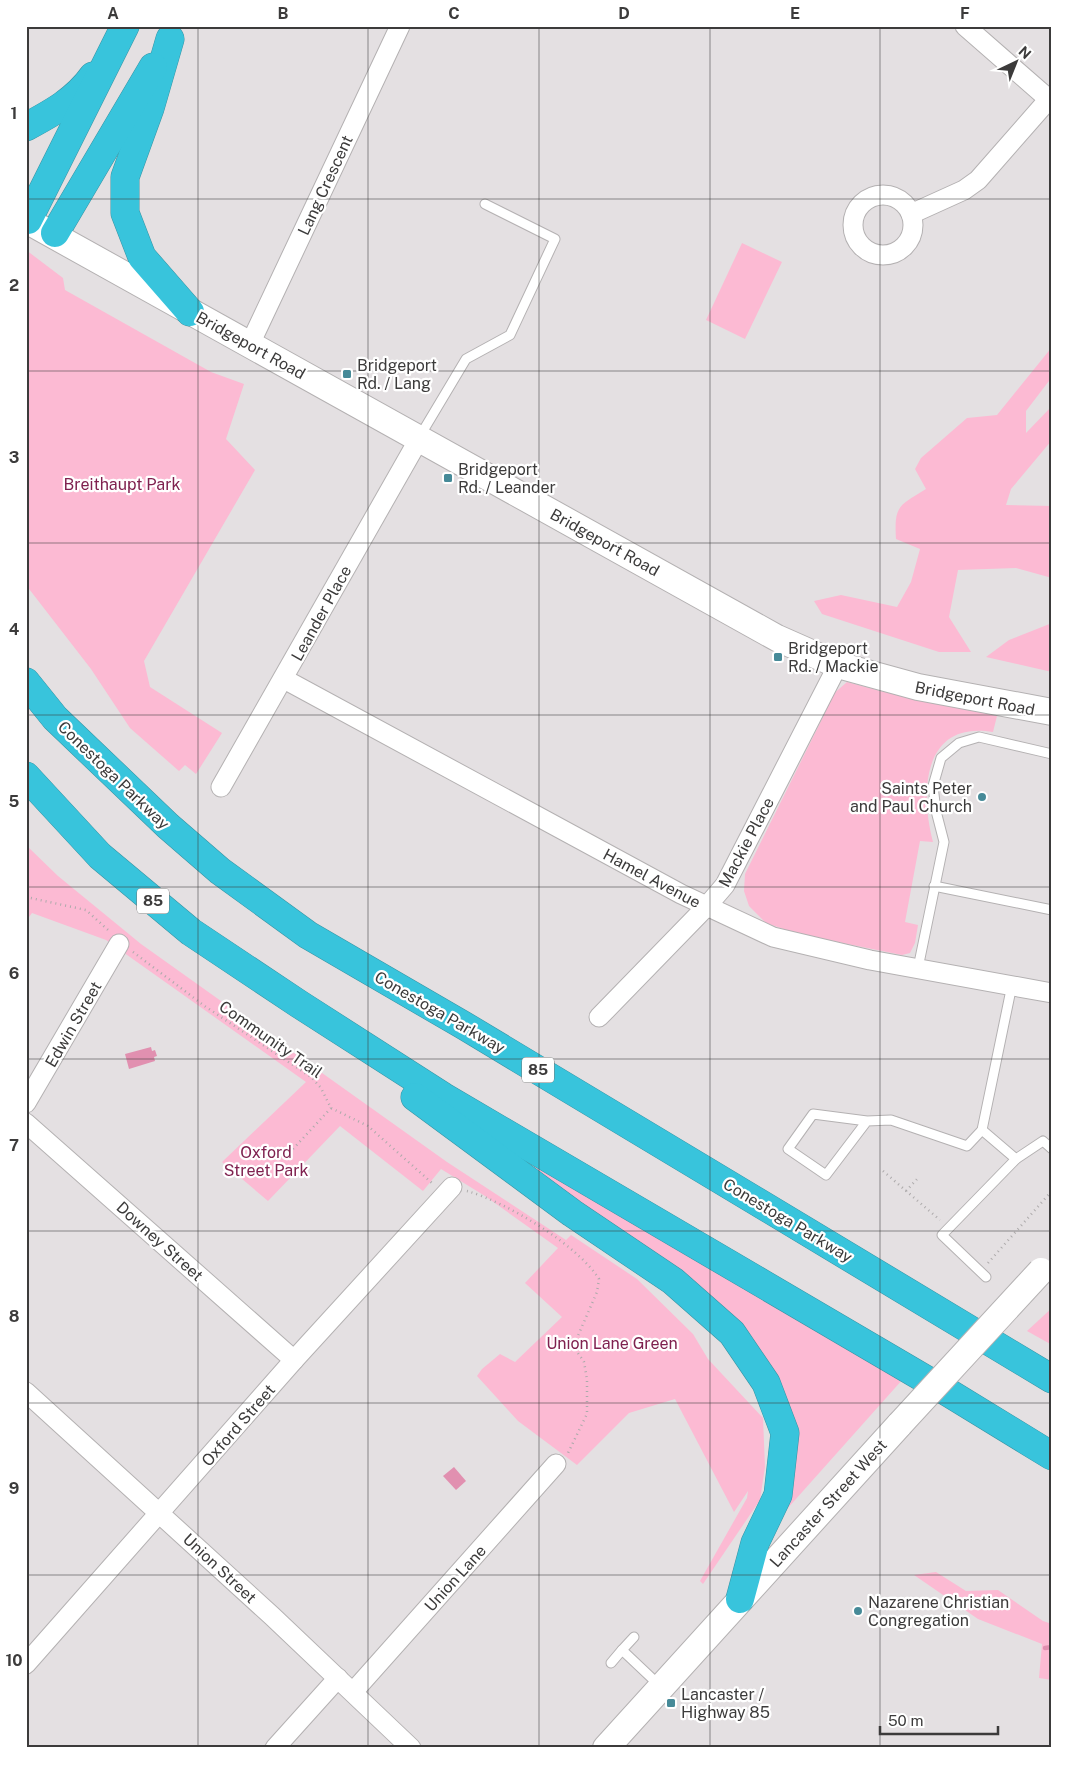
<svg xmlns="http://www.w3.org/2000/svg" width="1078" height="1774" font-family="'Public Sans',sans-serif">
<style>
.green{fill:#fcbad3}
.water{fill:#e190b0}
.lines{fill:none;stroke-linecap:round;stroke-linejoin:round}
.stream{stroke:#e190b0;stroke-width:4.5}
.lane-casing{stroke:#b4b1b2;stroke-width:11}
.street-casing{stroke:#b4b1b2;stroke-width:21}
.secondary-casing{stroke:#b4b1b2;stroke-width:28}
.highway-casing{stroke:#3994a4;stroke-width:29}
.path{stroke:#adaaab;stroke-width:2.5;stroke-dasharray:1 4;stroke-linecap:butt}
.lane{stroke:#fff;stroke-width:9}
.street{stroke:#fff;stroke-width:19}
.secondary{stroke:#fff;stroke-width:26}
.highway{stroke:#38c4dc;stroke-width:28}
.secondary-bridge-casing{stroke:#b4b1b2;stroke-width:28;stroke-linecap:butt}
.secondary-bridge{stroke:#fff;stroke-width:26}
.grid{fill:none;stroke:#3c3b3b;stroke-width:1;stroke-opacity:0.55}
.poi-dot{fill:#468a98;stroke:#fff;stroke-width:2}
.labels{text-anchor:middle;stroke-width:4.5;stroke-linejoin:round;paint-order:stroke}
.shield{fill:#fff;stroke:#767676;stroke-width:1}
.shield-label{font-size:15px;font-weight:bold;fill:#3c3b3b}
.street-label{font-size:16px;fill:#3c3b3b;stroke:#fff}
.poi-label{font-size:16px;fill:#3c3b3b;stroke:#fff;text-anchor:start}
.park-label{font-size:16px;fill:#7f214f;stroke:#fff}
.neatline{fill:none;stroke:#3c3b3b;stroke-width:2}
.grid-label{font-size:16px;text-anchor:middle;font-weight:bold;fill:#3c3b3b}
</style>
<rect width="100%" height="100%" fill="#e4e0e2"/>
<!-- green -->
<g class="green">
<polygon points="742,243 782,262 745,339 706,320"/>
<polygon points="26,250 63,278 65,290 211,372 244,384 226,439 255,470 144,661 150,687 222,733 196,774 185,765 179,771 130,728 91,669 26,585"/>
<path d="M1052,347v30l-26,34v22l26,-27v34l-41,49 -5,16 46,1v72l-36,-10 -58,2 -9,47 22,35h-32l-117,-38 -8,-13 27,-6 56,12 14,-25 9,-33 -24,-10c-2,-34 3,-33 30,-50l-11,-20 6,-11 46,-40 30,-3z"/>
<polygon points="1052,623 1052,672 986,657 1009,640"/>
<path d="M847,682l37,10 113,24 -4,16c-71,-12 -73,61 -60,110l-13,-1 -15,81 13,3 -3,18 -5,10 -8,2 -104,-21 -32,-11 -17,-17 -5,-15 1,-17 79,-159 7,-19z"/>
<polygon points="26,845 58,876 141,944 447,1162 566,1240 571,1235 637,1279 693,1334 708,1359 763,1418 765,1467 760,1500 703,1584 700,1581 747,1498 748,1491 734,1512 675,1399 629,1413 577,1465 518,1421 477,1376 482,1369 500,1354 515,1362 562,1317 525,1283 558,1248 485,1196 441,1169 423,1191 340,1126 268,1201 222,1162 306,1082 106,940 32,913 26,921"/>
<polygon points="536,1161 903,1379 787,1509 777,1376 755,1342 733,1319 532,1170"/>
<polygon points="1052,1308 1052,1345 1027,1331"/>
<polygon points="936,1572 966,1591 998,1590 1043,1621 1052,1624 1052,1680 1039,1678 1042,1644 978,1619 914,1575"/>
</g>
<!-- water -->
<g class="water">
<polygon points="151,1047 152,1051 155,1050 157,1056 154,1057 155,1061 129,1069 125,1054"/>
<polygon points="454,1467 466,1481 456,1490 443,1476"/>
</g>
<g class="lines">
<!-- stream -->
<polyline class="stream" points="1045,1648 1052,1647"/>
<!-- lane casing -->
<g class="lane-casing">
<g id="lane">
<polyline points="420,436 466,359 510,335 555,239 485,204"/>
<polyline points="934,886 1052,910"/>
<polyline points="918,968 944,842 936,811 933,786 941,758 959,743 979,737 1052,754"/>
<polyline points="867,1121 826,1175 788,1149 813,1114 867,1121 891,1120 967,1146 982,1130 1012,985"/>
<polyline points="982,1130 1016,1159"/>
<polyline points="986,1277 942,1235 1016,1159 1043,1141 1052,1149"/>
<polyline points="622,1650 634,1637"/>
<polyline points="611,1663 622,1650 659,1685"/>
</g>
</g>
<!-- street casing -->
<g class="street-casing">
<g id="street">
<polyline points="965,26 1052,102"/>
<circle cx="883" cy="225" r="30"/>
<polyline points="911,214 964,190 978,180 1049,99"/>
<polyline points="250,344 400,26"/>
<polyline points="284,679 681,894 773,937 870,960 1052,993"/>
<polyline points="221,787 419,439"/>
<polyline points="599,1017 707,906 725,885 838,665"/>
<polyline points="26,1103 119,944"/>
<polyline points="26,1123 294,1360"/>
<polyline points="26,1392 272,1616 411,1748"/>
<polyline points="26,1664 294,1360 452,1187"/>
<polyline points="353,1692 556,1464"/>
<polyline points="275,1748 338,1678"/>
</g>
</g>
<!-- secondary casing -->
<g class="secondary-casing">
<g id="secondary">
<polyline points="26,220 777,638 838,665 918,687 1052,712"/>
<polyline points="606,1748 900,1424"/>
</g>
</g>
<!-- highway casing -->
<g class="highway-casing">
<g id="highway">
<polyline points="170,39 150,108 125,177 125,213 142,257 190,312"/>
<path d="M26,127c26,-14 50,-27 67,-51"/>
<polyline points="28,220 125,26"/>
<polyline points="55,233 153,67"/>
<polyline points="26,682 55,718 168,826 220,871 308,935 463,1025 1052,1379"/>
<polyline points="26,776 100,856 191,932 299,1004 444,1097 949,1393 1052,1456"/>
<polyline points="415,1097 572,1213 673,1281 732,1333 766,1383 785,1433 778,1495 755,1543 740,1599"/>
</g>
</g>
<!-- path -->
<g class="path">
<polyline points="26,897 86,910 108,930"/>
<polyline points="133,952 206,1007 311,1077 321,1088 331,1108 368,1126 432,1183"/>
<polyline points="293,1149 331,1108"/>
<polyline points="883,1171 940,1220"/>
<path d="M467,1191c39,11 111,54 132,88l-2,13 -20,46 -1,12 8,12 3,17v35l-19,39"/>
<polyline points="906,1191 919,1177"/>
<polyline points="988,1263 1050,1193"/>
</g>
<!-- lane -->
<use href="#lane" class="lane"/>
<!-- street -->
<use href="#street" class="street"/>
<!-- secondary -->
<use href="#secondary" class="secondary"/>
<!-- highway -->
<use href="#highway" class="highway"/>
<!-- secondary-bridge casing -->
<g class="secondary-bridge-casing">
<polyline id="secondary-bridge" points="900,1424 1041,1271"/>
</g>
<!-- secondary-bridge -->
<use href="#secondary-bridge" class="secondary-bridge"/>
</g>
<!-- grid -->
<path class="grid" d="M198,26v1722M368,26v1722M539,26v1722M710,26v1722M880,26v1722M26,199h1026M26,371h1026M26,543h1026M26,715h1026M26,887h1026M26,1059h1026M26,1231h1026M26,1403h1026M26,1575h1026"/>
<!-- markers -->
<g class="poi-dot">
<rect x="342" y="369" width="10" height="10" rx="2.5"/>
<rect x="443" y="473" width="10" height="10" rx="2.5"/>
<rect x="773" y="652" width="10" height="10" rx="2.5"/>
<circle cx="982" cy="797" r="5"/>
<circle cx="858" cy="1611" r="5"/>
<rect x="666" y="1698" width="10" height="10" rx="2.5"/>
</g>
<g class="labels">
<!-- shield labels -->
<g class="shield">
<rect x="137" y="888.5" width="32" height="25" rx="4"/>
<rect x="522" y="1057.5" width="32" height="25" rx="4"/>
</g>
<g class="shield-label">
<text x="153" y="906">85</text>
<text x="538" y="1075">85</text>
</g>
<!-- street labels -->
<g class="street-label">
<text transform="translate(325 185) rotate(-65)" y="6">Lang Crescent</text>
<text transform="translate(251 345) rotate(29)" y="6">Bridgeport Road</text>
<text transform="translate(605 542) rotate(29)" y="6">Bridgeport Road</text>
<text transform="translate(321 613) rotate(-61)" y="6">Leander Place</text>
<text transform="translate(975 698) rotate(11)" y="6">Bridgeport Road</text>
<text transform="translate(114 775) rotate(44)" y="6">Conestoga Parkway</text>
<text transform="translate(746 842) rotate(-62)" y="6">Mackie Place</text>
<text transform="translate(652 878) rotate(28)" y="6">Hamel Avenue</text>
<text transform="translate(440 1012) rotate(30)" y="6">Conestoga Parkway</text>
<text transform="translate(73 1024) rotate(-60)" y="6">Edwin Street</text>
<text transform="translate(271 1039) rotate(35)" y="6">Community Trail</text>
<text transform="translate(788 1220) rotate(31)" y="6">Conestoga Parkway</text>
<text transform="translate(160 1241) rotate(42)" y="6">Downey Street</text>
<text transform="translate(238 1425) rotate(-49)" y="6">Oxford Street</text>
<text transform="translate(828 1503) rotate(-48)" y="6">Lancaster Street West</text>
<text transform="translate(220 1568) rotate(43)" y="6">Union Street</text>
<text transform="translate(455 1578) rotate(-48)" y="6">Union Lane</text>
</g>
<!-- poi labels -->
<g class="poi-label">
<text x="357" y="371">Bridgeport<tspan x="357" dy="18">Rd. / Lang</tspan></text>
<text x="458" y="475">Bridgeport<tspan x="458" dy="18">Rd. / Leander</tspan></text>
<text x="788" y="654">Bridgeport<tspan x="788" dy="18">Rd. / Mackie</tspan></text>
<text x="972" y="794" text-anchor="end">Saints Peter<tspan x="972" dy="18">and Paul Church</tspan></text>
<text x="868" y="1608">Nazarene Christian<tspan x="868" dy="18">Congregation</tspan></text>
<text x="681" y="1700">Lancaster /<tspan x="681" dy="18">Highway 85</tspan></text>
</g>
<!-- park labels -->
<g class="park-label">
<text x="122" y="490">Breithaupt Park</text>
<text x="266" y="1158">Oxford<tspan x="266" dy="18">Street Park</tspan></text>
<text x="612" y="1349">Union Lane Green</text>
</g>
</g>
<!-- border -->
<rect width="1078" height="1774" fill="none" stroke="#ffffff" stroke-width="55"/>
<!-- north arrow -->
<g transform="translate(1016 62) rotate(43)" stroke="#ffffff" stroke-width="4" paint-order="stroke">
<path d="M0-4L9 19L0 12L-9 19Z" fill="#3c3b3b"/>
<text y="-8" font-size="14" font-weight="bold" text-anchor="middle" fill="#3c3b3b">N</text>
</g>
<!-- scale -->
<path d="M880 1726v8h118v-8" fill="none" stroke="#3c3b3b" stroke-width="2.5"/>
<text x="888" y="1726" font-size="15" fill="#3c3b3b" stroke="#ffffff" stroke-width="4" paint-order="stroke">50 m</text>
<rect x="28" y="28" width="1022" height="1718" class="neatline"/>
<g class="grid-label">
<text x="113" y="19">A</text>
<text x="283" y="19">B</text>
<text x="454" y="19">C</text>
<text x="624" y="19">D</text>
<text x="795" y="19">E</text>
<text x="965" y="19">F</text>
<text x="14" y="119">1</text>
<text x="14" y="291">2</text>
<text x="14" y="463">3</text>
<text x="14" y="635">4</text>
<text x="14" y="807">5</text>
<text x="14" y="979">6</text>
<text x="14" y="1151">7</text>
<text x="14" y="1322">8</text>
<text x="14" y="1494">9</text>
<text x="14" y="1666">10</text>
</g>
</svg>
